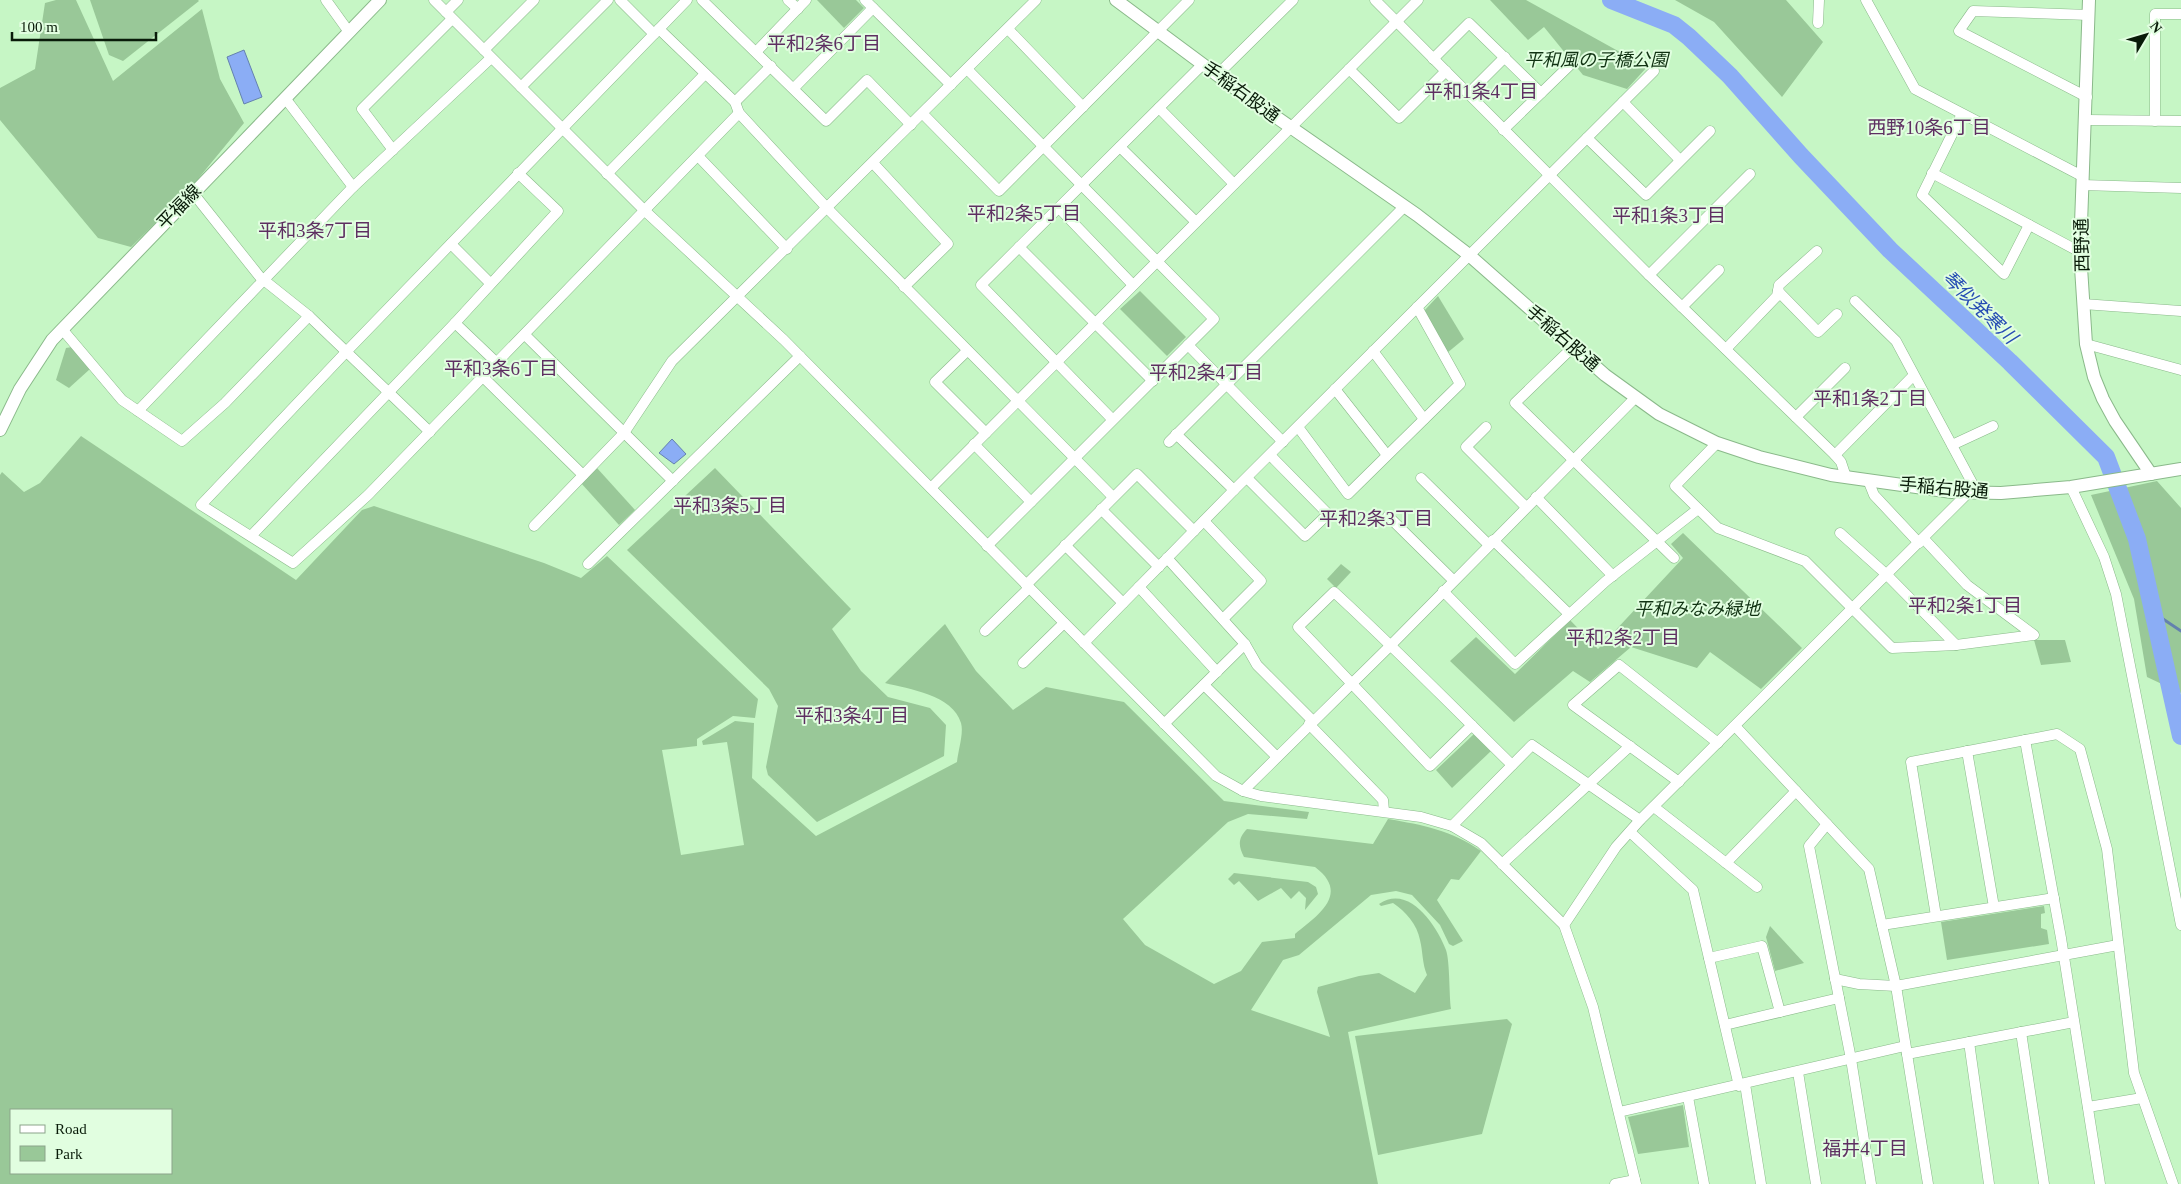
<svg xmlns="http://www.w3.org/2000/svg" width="2181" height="1184" font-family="'Times New Roman','Noto Sans JP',serif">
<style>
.green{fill:#99c898;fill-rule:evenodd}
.water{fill:#8badf5;stroke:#6481ae}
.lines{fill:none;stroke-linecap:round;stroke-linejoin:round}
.stream{stroke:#6481ae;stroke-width:3}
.river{stroke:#8badf5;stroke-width:18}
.minor-casing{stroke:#8ab98a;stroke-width:11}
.tertiary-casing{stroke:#8ab98a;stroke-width:14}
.minor{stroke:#fff;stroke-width:10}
.tertiary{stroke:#fff;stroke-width:12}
.labels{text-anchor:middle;stroke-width:4;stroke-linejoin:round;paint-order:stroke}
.park-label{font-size:18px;font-style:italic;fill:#103212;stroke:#e1fee0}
.street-label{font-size:18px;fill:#091b09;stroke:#e1fee0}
.neighbourhood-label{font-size:19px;fill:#5e2f61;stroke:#e1fee0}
.water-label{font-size:19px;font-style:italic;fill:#254cb3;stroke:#e1fee0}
</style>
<rect width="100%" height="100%" fill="#c6f6c5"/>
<!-- green -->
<g class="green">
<polygon points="56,0 76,0 113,81 202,9 220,79 244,123 188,191 131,247 98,238 0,120 0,88 35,69 45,3"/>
<polygon points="90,0 198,0 199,1 123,61 109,55"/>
<polygon points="817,0 856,0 864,8 844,28"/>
<polygon points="1490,0 1526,0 1647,67 1627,89 1583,75 1544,27 1528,40"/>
<polygon points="1675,0 1786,0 1823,42 1782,97 1714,22"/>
<polygon points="1140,291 1186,337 1167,356 1120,309"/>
<polygon points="1438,296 1464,339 1447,353 1424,311"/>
<polygon points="72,347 90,369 69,388 56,380 66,348"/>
<path d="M81,436l215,144 66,-70 12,-4 170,57 37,15 26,-22 151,143 -3,19 -22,-2 -36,23v7l-35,4 19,105 63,-10 -17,-103 -24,3 -1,-4 33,-20 19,2 -2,55 64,58 141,-74c1,-11 7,-29 4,-39 -8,-28 -52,-34 -76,-40l60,-59 31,47 37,39 33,-23 78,15 100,99 85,11 -2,7 -59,-5 -20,8 -105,97 22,26 69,39 27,-13 21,-29 33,-4v-4c22,-18 56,-40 20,-67l-71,-10c-6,-11 -6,-19 3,-28l126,15 15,-25c35,6 63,11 93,32l-22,29 -8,-1 -14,21 26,41 -10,5 -4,-2 -9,-19 -28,-30 -16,-4 -25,4 -72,60 -16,5 -32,50 79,27 -13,-45 1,-5 41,-11 20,-3 36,20 12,-18c-5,-12 -4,-23 -7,-35 -3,-16 -14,-28 -27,-37l-12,3 -2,-2c30,-21 58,22 67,46 4,12 3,44 5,59l-103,23 30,152h-1378v-709l2,-3 22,20 16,-9zM11,1110h160v63h-160z"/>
<polygon points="597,468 635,510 619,525 581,483"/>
<polygon points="715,468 851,609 832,629 861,671 888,697 930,708 946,725 944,756 817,822 768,775 766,767 778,706 769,689 627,550"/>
<polygon points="2157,481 2181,508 2181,693 2147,677 2134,599 2091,495"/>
<polygon points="1683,533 1802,648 1761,689 1710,652 1697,668 1631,647 1590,682 1573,671 1514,722 1450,661 1476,637 1515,674 1570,620 1598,649 1683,558 1671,544"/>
<polygon points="1341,564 1351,572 1336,588 1327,579"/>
<polygon points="2034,640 2065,640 2071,662 2041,665"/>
<polygon points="1474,734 1491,751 1452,788 1436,770"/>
<polygon points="1234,873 1308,882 1316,887 1318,894 1305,910 1306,898 1299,891 1291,899 1281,888 1258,901 1239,881 1234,885 1228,879"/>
<polygon points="2044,906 2045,913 2041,914 2041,928 2047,930 2049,944 1947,960 1941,922"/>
<polygon points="1770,926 1804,963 1775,971 1766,937"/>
<polygon points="1507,1019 1512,1024 1482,1134 1378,1155 1355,1036"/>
<polygon points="1683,1105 1689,1147 1638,1154 1628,1117"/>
</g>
<!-- water -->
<g class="water">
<polygon points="244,50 262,97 244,104 227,57"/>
<polygon points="672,439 686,454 674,464 659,453"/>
</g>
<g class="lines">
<!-- stream -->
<polyline class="stream" points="2154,613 2181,631"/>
<!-- river -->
<polyline class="river" points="1611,0 1674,25 1689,37 1730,76 1801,156 1890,250 2010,362 2106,457 2137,539 2181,736"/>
<!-- minor casing -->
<g class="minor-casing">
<g id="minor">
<polyline points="326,0 349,32"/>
<polyline points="434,0 644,210 784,340 1216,776 1243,791 1261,796 1421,817 1452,826 1481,843 1564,925 1593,1007 1636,1184"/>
<polyline points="620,0 654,34"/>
<polyline points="687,0 346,352 201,505 293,563 368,495 739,113"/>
<polyline points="702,0 826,121 867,80 911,125"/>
<polyline points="788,0 798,9"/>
<polyline points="865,0 951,85"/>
<polyline points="1375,0 1649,275 1835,455 1841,462 1846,477"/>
<polyline points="1866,0 1915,89 2082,176"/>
<polyline points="446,12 458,0"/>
<polyline points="1818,23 1819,0"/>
<polyline points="659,29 735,102 739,113 827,208 1113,497"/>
<polyline points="1008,29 1083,107"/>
<polyline points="484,50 534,0"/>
<polyline points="756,52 806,0"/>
<polyline points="1433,59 1469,23 1541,93"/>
<polyline points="967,69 1214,319 987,546"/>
<polyline points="1349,69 1399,118 1446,71"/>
<polyline points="1217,75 1293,0"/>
<polyline points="521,87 608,0"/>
<polyline points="794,88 873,8"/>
<polyline points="1468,94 1505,57"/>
<polyline points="2087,97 1959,31 1973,11 2089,15"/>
<polyline points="285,98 353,187"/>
<polyline points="735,102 771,66"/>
<polyline points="1623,102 1680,160"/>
<polyline points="1159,108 1234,184"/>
<polyline points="923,114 999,191 1189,0"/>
<polyline points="1962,114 1922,195 2004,274 2029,225"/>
<polyline points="2086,120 2181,121"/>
<polyline points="2155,121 2155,14 2181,14"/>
<polyline points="1503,130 1570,65"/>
<polyline points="1587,138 1646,195 1710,131"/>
<polyline points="1120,147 1196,222"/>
<polyline points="393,150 362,109 452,19"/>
<polyline points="698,156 787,249"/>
<polyline points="873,163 948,244 904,287"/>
<polyline points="1932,173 2080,252"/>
<polyline points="607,174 705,74"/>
<polyline points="2082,185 2181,188"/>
<polyline points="193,193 260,277 309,316 430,432"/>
<polyline points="1059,208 1133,285"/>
<polyline points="451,244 490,283"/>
<polyline points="1019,247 1153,381"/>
<polyline points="1649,275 1750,174"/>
<polyline points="1778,291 1818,332 1837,314"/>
<polyline points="1855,301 1896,341 1977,492"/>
<polyline points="2083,304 2181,311"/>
<polyline points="1682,307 1719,270"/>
<polyline points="455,323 497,363"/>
<polyline points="62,329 122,400 182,441 225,403 309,316"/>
<polyline points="525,335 673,481"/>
<polyline points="2086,344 2181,370"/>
<polyline points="1188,345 1283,442"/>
<polyline points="1573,347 1515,403 1674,558"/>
<polyline points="1726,349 1777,296 1779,285 1817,251"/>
<polyline points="967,351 935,382 986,433"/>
<polyline points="1373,351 1424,419"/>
<polyline points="483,377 583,475"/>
<polyline points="1335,389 1387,455"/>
<polyline points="138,411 353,187 491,58"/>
<polyline points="1796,417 1845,368"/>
<polyline points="1112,419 981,285 1203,64"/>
<polyline points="1298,427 1348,494 1460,384 1417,307"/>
<polyline points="1486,427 1466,447 1526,507"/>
<polyline points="1176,434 1234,490"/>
<polyline points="1169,442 1404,207"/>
<polyline points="1717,443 1675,486 1718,528 1805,561 1892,648 1956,645 2034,635 1967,585 1924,539"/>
<polyline points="974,444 1031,502"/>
<polyline points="1952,445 1993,426"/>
<polyline points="1835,455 1913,376"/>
<polyline points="1247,478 1305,536 1328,514 1270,455"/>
<polyline points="1421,478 1489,545"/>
<polyline points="1868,480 1874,495 1919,543"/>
<polyline points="2071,487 2104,557 2116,594 2181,925"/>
<polyline points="931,488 1418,0"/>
<polyline points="1536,497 1613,576"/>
<polyline points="1101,509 1159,567"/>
<polyline points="1388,516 1453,580"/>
<polyline points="1204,521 1261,581 1223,619"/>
<polyline points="534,526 624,433 672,361 1036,0"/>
<polyline points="1840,533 1887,575 1956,645"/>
<polyline points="251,536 455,323 558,211 518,173"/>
<polyline points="1493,540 1569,614"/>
<polyline points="1065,545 1123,603"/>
<polyline points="1167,558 1245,644 1257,665 1313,721"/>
<polyline points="588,564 800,356"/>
<polyline points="1026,585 1137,474 1194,531"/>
<polyline points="1139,587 1217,672"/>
<polyline points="1443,591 1515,664 1606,581 1698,509"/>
<polyline points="985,631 1029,588"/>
<polyline points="1084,643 1234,490 1654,71"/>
<polyline points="1023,663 1064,623"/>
<polyline points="1204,685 1277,757"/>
<polyline points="1164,724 1245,644"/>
<polyline points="1309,724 1383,800 1384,811"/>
<path d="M1472,725l-42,41 -132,-139 36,-35c61,56 119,115 178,173"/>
<polyline points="1735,726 1869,869 1896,986 1928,1184"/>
<polyline points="2025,740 2061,938 2100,1184"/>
<polyline points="1967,751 1994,907"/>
<polyline points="1679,782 1573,705 1619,665 1718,743"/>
<polyline points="1243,791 1391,645 1636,397"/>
<polyline points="1654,807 1757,887"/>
<polyline points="1827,824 1809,846 1851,1059 1871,1184"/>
<polyline points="1452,826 1532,745 1640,820"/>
<polyline points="1630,832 1693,890 1739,1086"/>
<polyline points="1726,863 1796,791"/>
<polyline points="1502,864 1630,746"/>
<polyline points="1936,916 1911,762 2057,734 2080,749 2107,849 2134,1073 2173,1184"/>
<polyline points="1564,925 1616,847 1640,820 1969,492"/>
<polyline points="1882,925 2054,898"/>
<polyline points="1709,958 1762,946 1780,1012"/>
<polyline points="1835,979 1859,984 1896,986 2118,945"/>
<polyline points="1725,1025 1839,998"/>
<polyline points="2021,1032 2044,1184"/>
<polyline points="1969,1042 1989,1184"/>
<polyline points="1907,1054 2074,1022"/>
<polyline points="1798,1072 1816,1184"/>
<polyline points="1745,1084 1761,1184"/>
<polyline points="1688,1097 1704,1184"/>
<polyline points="2088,1107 2142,1098"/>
<polyline points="1619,1112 1905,1046"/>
<polyline points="1615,1184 1635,1180"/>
</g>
</g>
<!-- tertiary casing -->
<g class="tertiary-casing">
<g id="tertiary">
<polyline points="1116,0 1240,92 1417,215 1469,255 1605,375 1659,414 1717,443 1759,457 1831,475 1952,492 2001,493 2071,487 2181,469"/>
<polyline points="2089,0 2080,252 2086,344 2094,377 2103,399 2115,421 2151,474"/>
<polyline points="0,430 20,389 52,340 380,0"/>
</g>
</g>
<!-- minor -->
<use href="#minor" class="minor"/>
<!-- tertiary -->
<use href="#tertiary" class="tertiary"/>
</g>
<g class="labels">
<!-- park labels -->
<g class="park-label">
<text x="1596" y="66">平和風の子橋公園</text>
<text x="1697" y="615">平和みなみ緑地</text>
</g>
<!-- street labels -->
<g class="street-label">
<text transform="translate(1241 92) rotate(36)" y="6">手稲右股通</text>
<text transform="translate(179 207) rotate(-46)" y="6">平福線</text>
<text transform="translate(2082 245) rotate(-91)" y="6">西野通</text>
<text transform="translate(1563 338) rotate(41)" y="6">手稲右股通</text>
<text transform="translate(1944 488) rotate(5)" y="6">手稲右股通</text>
</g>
<!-- neighbourhood labels -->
<g class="neighbourhood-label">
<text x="824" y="50">平和2条6丁目</text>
<text x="1481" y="98">平和1条4丁目</text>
<text x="1929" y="134">西野10条6丁目</text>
<text x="1024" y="220">平和2条5丁目</text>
<text x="1669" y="222">平和1条3丁目</text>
<text x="315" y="237">平和3条7丁目</text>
<text x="501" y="375">平和3条6丁目</text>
<text x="1206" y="379">平和2条4丁目</text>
<text x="1870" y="405">平和1条2丁目</text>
<text x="730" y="512">平和3条5丁目</text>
<text x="1376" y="525">平和2条3丁目</text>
<text x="1965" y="612">平和2条1丁目</text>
<text x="1623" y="644">平和2条2丁目</text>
<text x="852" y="722">平和3条4丁目</text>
<text x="1865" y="1155">福井4丁目</text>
</g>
<!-- water labels -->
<g class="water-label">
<text transform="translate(1980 307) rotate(44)" y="7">琴似発寒川</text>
</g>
</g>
<!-- legend -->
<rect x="10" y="1109" width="162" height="65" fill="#e1fee0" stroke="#8ba38a"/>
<rect x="20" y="1125" width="25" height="8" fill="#ffffff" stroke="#8ba38a"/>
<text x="55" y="1134" font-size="15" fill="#091b09">Road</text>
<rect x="20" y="1146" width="25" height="15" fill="#99c898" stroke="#8ba38a"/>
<text x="55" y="1159" font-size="15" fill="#091b09">Park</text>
<!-- north arrow -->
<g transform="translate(2146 35) rotate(52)" stroke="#e1fee0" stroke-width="4" paint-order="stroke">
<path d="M0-4L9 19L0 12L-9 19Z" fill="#091b09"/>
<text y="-8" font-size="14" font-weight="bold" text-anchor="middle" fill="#091b09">N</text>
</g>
<!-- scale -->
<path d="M12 32v8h144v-8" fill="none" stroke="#091b09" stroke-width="2.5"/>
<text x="20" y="32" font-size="15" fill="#091b09" stroke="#e1fee0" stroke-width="4" paint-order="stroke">100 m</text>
</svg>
